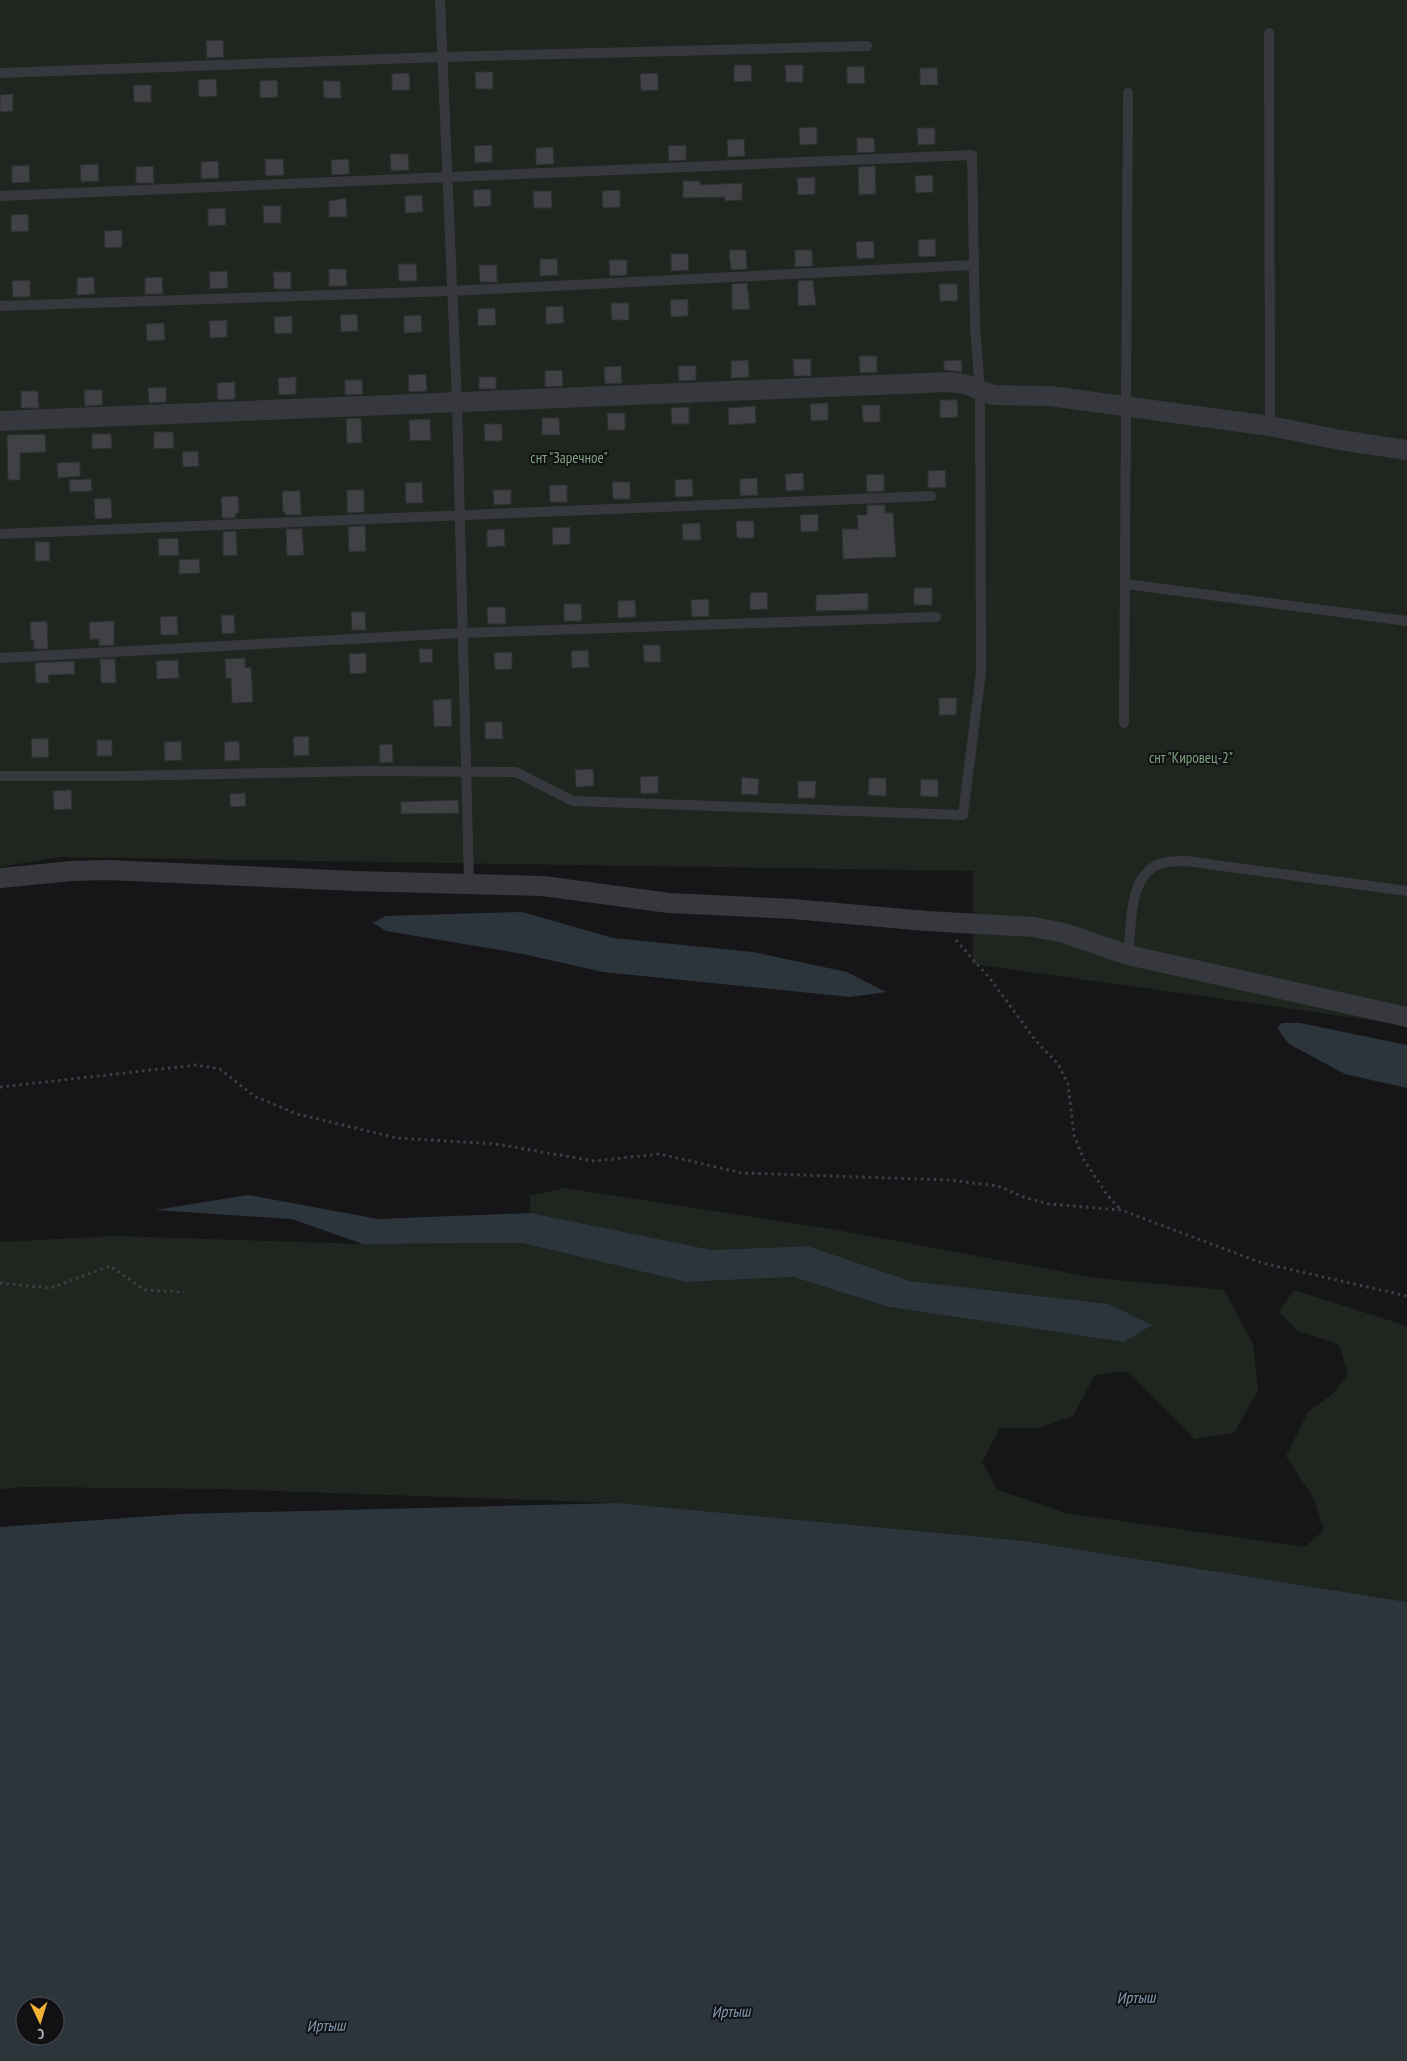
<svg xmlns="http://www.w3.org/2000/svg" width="1407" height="2061" font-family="'PT Sans Narrow',sans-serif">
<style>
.green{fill:#1e261f}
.water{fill:#2c353c;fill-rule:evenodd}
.building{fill:#404145;stroke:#303034}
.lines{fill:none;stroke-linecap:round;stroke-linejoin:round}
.path{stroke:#3d3f44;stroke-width:3;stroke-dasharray:2.5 4;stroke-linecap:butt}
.service{stroke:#37383d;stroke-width:10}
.minor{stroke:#37383d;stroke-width:20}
.labels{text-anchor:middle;stroke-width:4;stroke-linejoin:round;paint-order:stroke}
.park-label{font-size:15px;fill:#7fa381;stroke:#111113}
.water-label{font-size:16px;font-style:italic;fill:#7f9bb3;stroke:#111113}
</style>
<rect width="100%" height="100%" fill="#161618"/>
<!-- green -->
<g class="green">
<polygon points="0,0 1407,0 1407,1025 973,964 973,871 59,857 0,867"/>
<polygon points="565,1188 837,1230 1097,1278 1224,1290 1253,1344 1258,1391 1234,1433 1195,1439 1126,1371 1095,1375 1073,1416 1039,1428 1000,1428 982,1462 998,1490 1066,1513 1305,1547 1324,1530 1314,1499 1286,1456 1308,1412 1334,1393 1348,1374 1339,1344 1298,1331 1279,1312 1294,1290 1407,1326 1407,1602 1025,1541 618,1503 221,1489 22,1487 0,1489 0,1242 115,1236 363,1244 522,1243 686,1282 793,1277 889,1307 1124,1342 1151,1325 1109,1304 910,1281 808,1246 712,1250 531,1213 529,1196"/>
</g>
<!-- water -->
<g class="water">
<polygon points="522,912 613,938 753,952 847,972 886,992 850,997 603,972 523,954 386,931 373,923 385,916"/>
<polygon points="1282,1023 1300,1023 1407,1045 1407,1088 1345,1074 1289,1044 1277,1028"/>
<polygon points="248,1195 378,1219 531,1213 712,1250 808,1246 910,1281 1109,1304 1152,1325 1124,1342 889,1307 793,1277 686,1282 522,1243 363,1244 292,1219 155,1210"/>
<path d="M618,1503l407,38 382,61v459h-1407v-534l181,-13zM25,2006h30v30h-30z"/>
</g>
<!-- building -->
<g class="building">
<polygon points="223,40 224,57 207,58 206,41"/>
<polygon points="734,65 751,65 752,81 734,82"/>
<polygon points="785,65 803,65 803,82 786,82"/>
<polygon points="864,66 865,83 847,84 847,67"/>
<polygon points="920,68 937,68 938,85 920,85"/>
<polygon points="475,72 493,72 493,89 476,89"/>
<polygon points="409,73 410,90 392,90 392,74"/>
<polygon points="658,73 658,90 641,91 640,74"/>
<polygon points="216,79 217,96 199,97 198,80"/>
<polygon points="277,80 278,97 260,98 260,81"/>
<polygon points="323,81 340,81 341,98 324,98"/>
<polygon points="133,85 151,85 151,102 134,102"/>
<polygon points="13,94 13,111 0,112 0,95"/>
<polygon points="817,127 817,144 800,145 799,128"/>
<polygon points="917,128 935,128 935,144 918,145"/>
<polygon points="857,138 874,138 875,152 857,153"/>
<polygon points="744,139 745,156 728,157 727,140"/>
<polygon points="492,145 492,162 475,163 474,146"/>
<polygon points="686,145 686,160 669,161 668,146"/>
<polygon points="553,147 554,164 536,165 536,148"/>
<polygon points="390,154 408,154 409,170 391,171"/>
<polygon points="265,159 283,159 284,175 266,176"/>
<polygon points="349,159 349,174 332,175 331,160"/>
<polygon points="218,161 219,178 201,179 201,162"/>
<polygon points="98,164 99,181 81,182 80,165"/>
<polygon points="29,165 30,182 12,183 12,166"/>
<polygon points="153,166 154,183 136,183 136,167"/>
<polygon points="875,166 876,194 859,195 858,167"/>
<polygon points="933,175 933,192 916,193 915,176"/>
<polygon points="815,177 815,194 798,195 797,178"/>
<polygon points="683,181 700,181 700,185 742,183 742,200 725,201 725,197 683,198"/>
<polygon points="491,189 491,206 474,207 473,190"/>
<polygon points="620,190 620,207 603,208 602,191"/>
<polygon points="533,191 551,191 552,208 534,208"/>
<polygon points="422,195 423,212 405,213 405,196"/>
<polygon points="346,198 347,217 329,217 329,201"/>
<polygon points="263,206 281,206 281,223 264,223"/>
<polygon points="225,208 226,225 208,226 208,209"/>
<polygon points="28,214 29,231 11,232 11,215"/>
<polygon points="122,230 122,247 105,248 104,231"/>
<polygon points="935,239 936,256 919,257 918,240"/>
<polygon points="874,241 874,258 857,259 856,242"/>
<polygon points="729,250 746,250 747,269 731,270"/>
<polygon points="795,250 812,250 813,266 795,267"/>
<polygon points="671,254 688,254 689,270 671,271"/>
<polygon points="540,259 557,259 558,275 540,276"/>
<polygon points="609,260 627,260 627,275 610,276"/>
<polygon points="398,264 416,264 417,281 399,281"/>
<polygon points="479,265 497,265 497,282 480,282"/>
<polygon points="329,269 346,269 347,286 329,286"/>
<polygon points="227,271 228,288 210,289 209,272"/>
<polygon points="273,272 291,272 291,289 274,289"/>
<polygon points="94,277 95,294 77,295 77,278"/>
<polygon points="162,277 163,294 145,294 145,278"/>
<polygon points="30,280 30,297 13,297 12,281"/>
<polygon points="813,280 816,305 798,306 798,281"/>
<polygon points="747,283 750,309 732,310 732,284"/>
<polygon points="939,284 957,284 958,301 940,301"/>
<polygon points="688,299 688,316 671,317 670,300"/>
<polygon points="611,303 629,303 629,320 612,320"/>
<polygon points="563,306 564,323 546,324 546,307"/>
<polygon points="495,308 496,325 478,326 478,309"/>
<polygon points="357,314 358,331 341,332 340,315"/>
<polygon points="421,315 422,332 404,333 404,316"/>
<polygon points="292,316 292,333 275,334 274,317"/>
<polygon points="227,320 227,337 210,338 209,321"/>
<polygon points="164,323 165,340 147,341 146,324"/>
<polygon points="859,356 877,356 877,372 860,373"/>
<polygon points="793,359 811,359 811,376 794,376"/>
<polygon points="748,360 749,377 731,378 731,361"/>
<polygon points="961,360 962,372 944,370 944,361"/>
<polygon points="621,366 622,383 605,384 604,367"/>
<polygon points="678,366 696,366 696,380 679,381"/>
<polygon points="562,370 563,386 545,387 545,371"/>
<polygon points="426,374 427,391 409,392 408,375"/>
<polygon points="296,377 296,394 279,395 278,378"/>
<rect x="479" y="377" width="17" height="12"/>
<polygon points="345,380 362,380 363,394 345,395"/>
<polygon points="235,382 235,399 218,400 217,383"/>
<polygon points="166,387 166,402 149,403 148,388"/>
<polygon points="84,390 102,390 102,405 85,406"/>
<polygon points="21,391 38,391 39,408 21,408"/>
<polygon points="940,400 957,400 958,417 940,418"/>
<polygon points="828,403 828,420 811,421 810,404"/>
<polygon points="862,405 880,405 880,422 863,422"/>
<polygon points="755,406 756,423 729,425 728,408"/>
<polygon points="689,407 689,424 672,424 671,408"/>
<polygon points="607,413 625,413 625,430 608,430"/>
<polygon points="361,418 362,443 347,443 346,419"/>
<polygon points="542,418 559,418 560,435 542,435"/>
<polygon points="430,419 431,440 410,441 409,420"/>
<polygon points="484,424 502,424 502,441 485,441"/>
<polygon points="154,432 173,432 174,448 154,449"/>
<polygon points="45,434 46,452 20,453 20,480 8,480 7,435"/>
<polygon points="92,434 111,434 112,448 92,449"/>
<polygon points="198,451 199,466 183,467 182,452"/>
<polygon points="80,462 80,476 58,478 57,463"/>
<polygon points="945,470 946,487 928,488 928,471"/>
<polygon points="803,473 804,490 786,491 785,474"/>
<polygon points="884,474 884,491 867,492 866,475"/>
<polygon points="757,478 758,495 740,496 740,479"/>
<polygon points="91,479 92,491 70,492 69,480"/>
<polygon points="692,479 693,496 675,497 675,480"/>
<polygon points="422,482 423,503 406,503 405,483"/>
<polygon points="612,482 630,482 630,499 613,499"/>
<polygon points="549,485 567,485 567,502 550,502"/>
<polygon points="347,490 364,490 364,512 347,513"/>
<polygon points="493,490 511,490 511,504 494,505"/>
<polygon points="282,491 300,491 301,515 285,515 285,512 283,512"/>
<polygon points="238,496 239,513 235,514 236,518 222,518 221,497"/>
<polygon points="111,498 112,518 95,519 94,499"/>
<polygon points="867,505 885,505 885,513 893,513 896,557 843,559 842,529 858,529 857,515 867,515"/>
<polygon points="818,514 818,531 801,532 800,515"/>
<polygon points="736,521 754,521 754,538 737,538"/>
<polygon points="700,523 701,540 683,540 682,524"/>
<polygon points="365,526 366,551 349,552 348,527"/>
<polygon points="570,527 570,544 553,545 552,528"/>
<polygon points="286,529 302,529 304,555 287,556"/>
<polygon points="504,529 505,546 487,547 487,530"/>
<polygon points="236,531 237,555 223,556 223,532"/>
<polygon points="178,538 179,555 159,556 158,539"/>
<polygon points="35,542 49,542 50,561 35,561"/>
<polygon points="199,559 200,573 179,574 179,560"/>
<rect x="914" y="588" width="18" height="17"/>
<polygon points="767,592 768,609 750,610 750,593"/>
<polygon points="868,593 868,610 816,611 816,595"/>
<polygon points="709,599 709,616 692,617 691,600"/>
<polygon points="635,600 636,617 618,618 618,601"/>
<polygon points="564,604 581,604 582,621 564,621"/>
<polygon points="487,607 505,607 506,624 488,624"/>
<polygon points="351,612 365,612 366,630 352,630"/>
<polygon points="221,615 234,615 235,633 222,634"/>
<polygon points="177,616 178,635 161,635 160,617"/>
<polygon points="47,621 48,649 34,649 34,640 31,641 30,622"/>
<polygon points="114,621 114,645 99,646 99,639 90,639 89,622"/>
<polygon points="643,645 660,645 661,662 644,662"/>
<polygon points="419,649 432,649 433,662 420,663"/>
<polygon points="588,650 589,667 572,668 571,651"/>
<polygon points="512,652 512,669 495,670 494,653"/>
<polygon points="366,653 366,673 350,674 349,654"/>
<polygon points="245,658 245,668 251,667 253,702 232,703 231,678 226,678 225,659"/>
<polygon points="100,659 115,659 116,683 101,683"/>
<polygon points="178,660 179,678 157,679 156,661"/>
<polygon points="74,661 75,674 48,675 49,683 36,683 35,663"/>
<polygon points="939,698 957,698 956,715 939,715"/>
<polygon points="451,699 452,726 434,727 433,700"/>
<polygon points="485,722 502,722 503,739 485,739"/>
<polygon points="309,736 309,755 294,756 293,737"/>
<polygon points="48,738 49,757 32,758 31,739"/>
<rect x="97" y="740" width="15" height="16"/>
<polygon points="181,741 182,760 165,761 164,742"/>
<polygon points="239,741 240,760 225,761 224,742"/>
<polygon points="392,744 393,762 380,763 379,745"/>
<polygon points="593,769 594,786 576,787 575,770"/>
<polygon points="658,776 658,793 641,794 640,777"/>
<polygon points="742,777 759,779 758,795 741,794"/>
<polygon points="869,778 886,778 886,796 868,795"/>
<polygon points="921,779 938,780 938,797 920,796"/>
<polygon points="798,781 816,781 815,798 798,798"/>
<polygon points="71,790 72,809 54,810 53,791"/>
<polygon points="245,793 246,806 230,807 230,794"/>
<polygon points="458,800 459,813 401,814 401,802"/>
</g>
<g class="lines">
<!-- path -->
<g class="path">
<polyline points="956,940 991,980 1036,1041 1058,1064 1068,1084 1074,1135 1084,1160 1108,1196 1121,1210"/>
<polyline points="0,1087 196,1065 220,1069 254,1096 297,1114 397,1138 496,1144 594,1161 660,1154 742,1173 949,1180 998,1186 1026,1198 1049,1204 1121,1210 1262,1263 1407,1296"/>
<polyline points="0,1283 51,1288 110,1266 145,1290 184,1292"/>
</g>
<!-- service -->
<g class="service">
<polyline points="440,0 457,402 469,884"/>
<polyline points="1269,33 1270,426"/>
<polyline points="0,73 442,57 867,46"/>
<polyline points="0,196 972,155 975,326 980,391 981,672 963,815 573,801 516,772 368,771 123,776 0,776"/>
<polyline points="0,306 451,291 973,265"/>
<polyline points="0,534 931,496"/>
<polyline points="1126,584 1407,621"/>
<polyline points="0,658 462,633 936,617"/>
<polyline points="1124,723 1128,93"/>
<path d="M1128,955c4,-29 -1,-82 35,-92 7,-2 16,-2 23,-2l221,30"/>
</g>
<!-- minor -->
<g class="minor">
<polyline points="0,421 949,382 965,384 993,395 1050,396 1270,426 1340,440 1407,450"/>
<polyline points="0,878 71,871 107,870 355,881 543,886 669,903 793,909 926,921 1034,927 1064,933 1128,955 1407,1017"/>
</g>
</g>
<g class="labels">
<!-- park labels -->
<g class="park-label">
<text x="569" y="463">снт "Заречное"</text>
<text x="1191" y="763">снт "Кировец-2"</text>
</g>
<!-- water labels -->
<g class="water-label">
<text transform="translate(1136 1997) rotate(-2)" y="6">Иртыш</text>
<text transform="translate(731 2011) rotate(-2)" y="6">Иртыш</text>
<text transform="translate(326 2025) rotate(-2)" y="6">Иртыш</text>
</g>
</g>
<!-- north arrow -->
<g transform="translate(40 2021) rotate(176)"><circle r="24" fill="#111113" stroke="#4d4f55"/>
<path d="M0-4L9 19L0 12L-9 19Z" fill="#f2b134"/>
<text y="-8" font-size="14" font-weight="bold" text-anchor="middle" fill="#a8adb8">С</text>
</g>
</svg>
